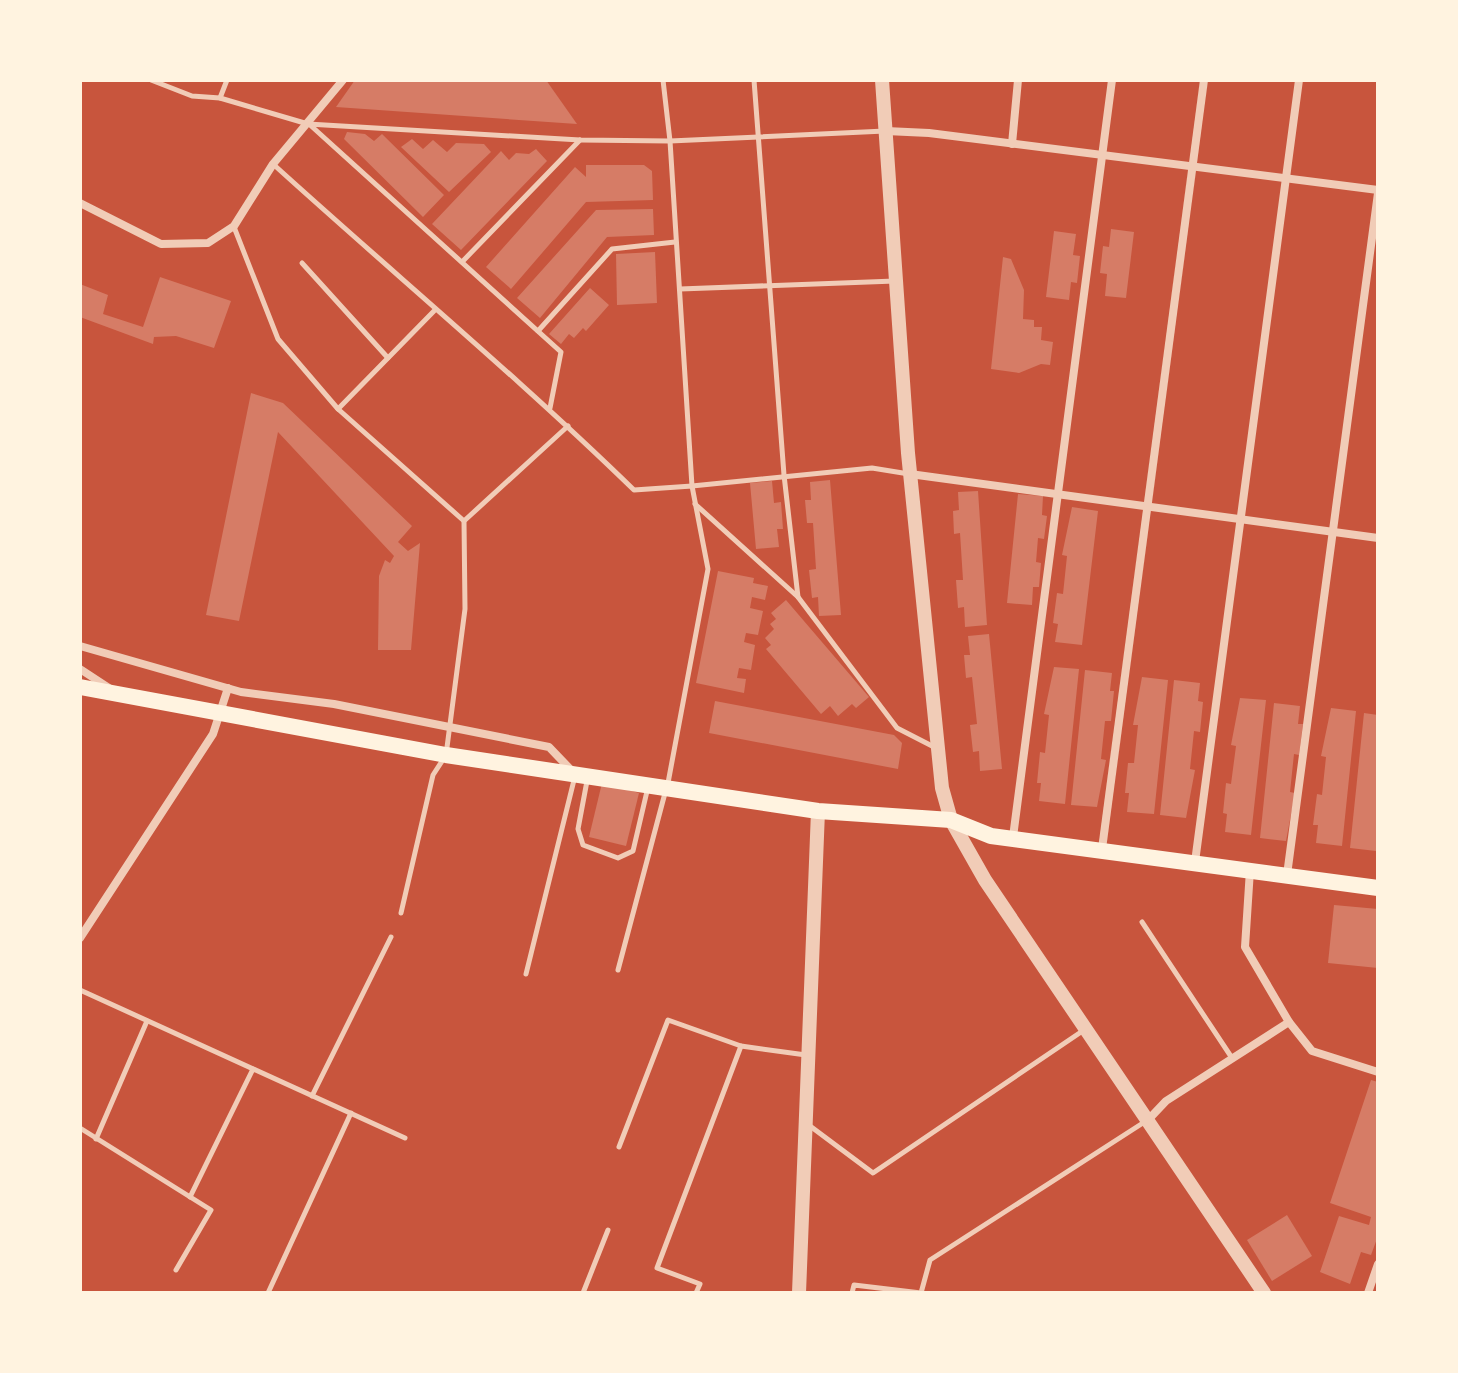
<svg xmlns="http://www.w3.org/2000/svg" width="1458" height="1373" font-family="Inter,sans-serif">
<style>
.building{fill:#d67c66}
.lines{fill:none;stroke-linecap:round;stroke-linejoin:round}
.service{stroke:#f1ccb7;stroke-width:5}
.minor{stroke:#f1ccb7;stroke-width:8}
.tertiary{stroke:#f1ccb7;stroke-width:14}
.primary{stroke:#fff3e0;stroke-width:16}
</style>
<rect width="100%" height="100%" fill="#c8553d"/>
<!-- building -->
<g class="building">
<polygon points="355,80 546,80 577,124 336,107"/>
<polygon points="347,132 365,134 374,141 382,134 444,195 423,217 344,139"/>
<polygon points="412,139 423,149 433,140 447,152 456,143 484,144 491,152 449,192 401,147"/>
<polygon points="536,149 547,161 461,250 432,224 501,151 509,160 516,153 529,154"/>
<polygon points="586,165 644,165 652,171 653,200 586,202 511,289 486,267 575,167 586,177"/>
<polygon points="653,209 654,235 607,237 540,318 517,298 596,210"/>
<polygon points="1111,229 1134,232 1126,298 1105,296 1107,274 1100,273 1103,246 1109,247"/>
<polygon points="1054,231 1076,234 1073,255 1080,256 1077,283 1071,282 1069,300 1046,297"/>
<polygon points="655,252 657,303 617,305 616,254"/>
<polygon points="1003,257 1011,259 1024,290 1023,319 1034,320 1034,327 1042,327 1041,340 1053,342 1050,365 1041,364 1019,373 991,369"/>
<polygon points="160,277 231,301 214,348 176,336 154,337 153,344 80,317 80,284 108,295 103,314 143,327"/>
<polygon points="590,288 609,305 586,331 583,328 574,338 569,334 561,344 549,334"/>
<polygon points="251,393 283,403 412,526 398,542 408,551 420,543 411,650 378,650 379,576 385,560 390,563 394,556 278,432 239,621 206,615"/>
<polygon points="830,480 841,615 819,616 818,597 812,598 809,570 816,569 813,523 807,523 805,500 811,500 810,482"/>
<polygon points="772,481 774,503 781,502 783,529 777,529 779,547 756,549 750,483"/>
<polygon points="978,491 987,625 965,627 964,607 958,608 956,580 963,580 960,533 954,534 953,511 959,510 958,492"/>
<polygon points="1018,494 1043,496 1042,515 1047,516 1044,539 1038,538 1036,562 1041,563 1039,587 1033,587 1032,605 1007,603"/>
<polygon points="1072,507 1098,511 1082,645 1055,642 1058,624 1053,623 1057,593 1063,594 1067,556 1062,555"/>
<polygon points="718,571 754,578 753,583 768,586 765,600 752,597 750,608 763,611 758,635 746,633 744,642 755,645 751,670 739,668 737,678 746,679 744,693 696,683"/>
<polygon points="786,600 869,697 856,708 852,704 838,716 830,706 821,714 766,649 771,645 765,638 774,629 770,624 776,619 771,613"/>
<polygon points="989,634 1002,769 980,771 979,751 973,752 970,725 977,724 972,677 966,678 964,655 970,655 968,636"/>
<polygon points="1054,667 1079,669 1065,804 1039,801 1041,783 1037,783 1040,752 1045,753 1049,715 1044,714"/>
<polygon points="1085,670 1112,673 1110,691 1114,691 1111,721 1105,721 1101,759 1106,760 1097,807 1071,805"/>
<polygon points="1142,677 1168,680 1154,814 1127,812 1129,793 1125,793 1128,763 1134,763 1138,725 1133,725"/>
<polygon points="1174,680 1200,683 1198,701 1203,702 1200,732 1194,731 1190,769 1195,770 1186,818 1160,815"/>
<polygon points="1240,698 1266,700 1251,835 1225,832 1227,814 1223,813 1226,783 1231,784 1236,746 1231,745"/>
<polygon points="715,701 894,735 902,743 898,769 709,733"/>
<polygon points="1274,703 1300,706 1298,724 1303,724 1299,755 1294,754 1290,792 1295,793 1286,841 1260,838"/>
<polygon points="1331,708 1356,711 1342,846 1316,843 1318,825 1313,825 1317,794 1322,795 1326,757 1321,756"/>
<polygon points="1364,713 1378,715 1376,851 1350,848"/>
<polygon points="602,783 639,793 626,846 589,837"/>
<polygon points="1334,905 1378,909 1378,968 1328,963"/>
<polygon points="1371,1080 1378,1082 1378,1236 1371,1255 1361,1252 1350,1284 1320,1272 1339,1216 1369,1225 1371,1217 1330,1203"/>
<polygon points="1287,1215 1312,1256 1272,1281 1247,1240"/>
</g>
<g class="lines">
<!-- service -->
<g class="service">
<polyline points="151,80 192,96 220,98 308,124 580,140 670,141 885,131"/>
<polyline points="663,80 670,141 692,486 872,468 909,474"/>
<polyline points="754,80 784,475 798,597"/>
<polyline points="220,98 227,80"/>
<polyline points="309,124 561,352 550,408"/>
<path d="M273,164c120,109 245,213 361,326l58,-4 16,83 -40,214"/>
<polyline points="234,227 278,339 338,409 464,521"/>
<polyline points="462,262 580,140"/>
<polyline points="302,263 388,358"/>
<polyline points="680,289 895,281"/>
<polyline points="538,331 612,249 675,242"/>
<polyline points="338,409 434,311"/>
<polyline points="695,504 798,597 897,728 936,748"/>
<polyline points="587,781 578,829 583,845 618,858 633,851 648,787"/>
<polyline points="401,913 433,775 446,755 465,609 464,521 568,426"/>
<polyline points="1142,922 1232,1058"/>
<polyline points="618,970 665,793"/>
<polyline points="526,974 575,776"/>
<polyline points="80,990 405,1138"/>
<polyline points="312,1096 391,937"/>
<polyline points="810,1126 873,1173 1084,1030"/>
<polyline points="80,1128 211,1210 176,1270"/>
<polyline points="96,1139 147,1021"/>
<polyline points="619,1147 668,1020 741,1046 806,1055"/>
<polyline points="190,1197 253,1069"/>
<polyline points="268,1293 351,1113"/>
<polyline points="583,1293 608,1230"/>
<polyline points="696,1293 700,1284 657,1268 741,1046"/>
<polyline points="852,1293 854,1285 921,1293"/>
<polyline points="921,1293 930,1260 1146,1121"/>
</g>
<!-- minor -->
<g class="minor">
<polyline points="886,131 929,133 1378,190"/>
<polyline points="1012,144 1018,80"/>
<polyline points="80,203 161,244 208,243 234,226 273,164 343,80"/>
<polyline points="910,474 1378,538"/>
<polyline points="80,646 241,692 334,704 549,747 572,771"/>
<polyline points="80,669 109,688"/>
<polyline points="1013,837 1112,80"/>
<polyline points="1102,849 1204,80"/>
<polyline points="1195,862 1299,80"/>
<polyline points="1250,870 1245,947 1289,1022 1312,1051 1378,1072"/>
<polyline points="1287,875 1378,193"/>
<polyline points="80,938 213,734 228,688"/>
<polyline points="1148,1120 1166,1101 1289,1022"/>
<polyline points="1368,1293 1378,1264"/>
</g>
<!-- tertiary -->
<g class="tertiary">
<polyline points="882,80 908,453 942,788 951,820 985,880 1264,1293"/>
<polyline points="799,1293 818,811"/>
</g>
<!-- primary -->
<polyline class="primary" points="80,687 446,755 818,811 951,820 991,836 1378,888"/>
</g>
<!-- border -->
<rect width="1458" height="1373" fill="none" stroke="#fff3e0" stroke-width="164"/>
</svg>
